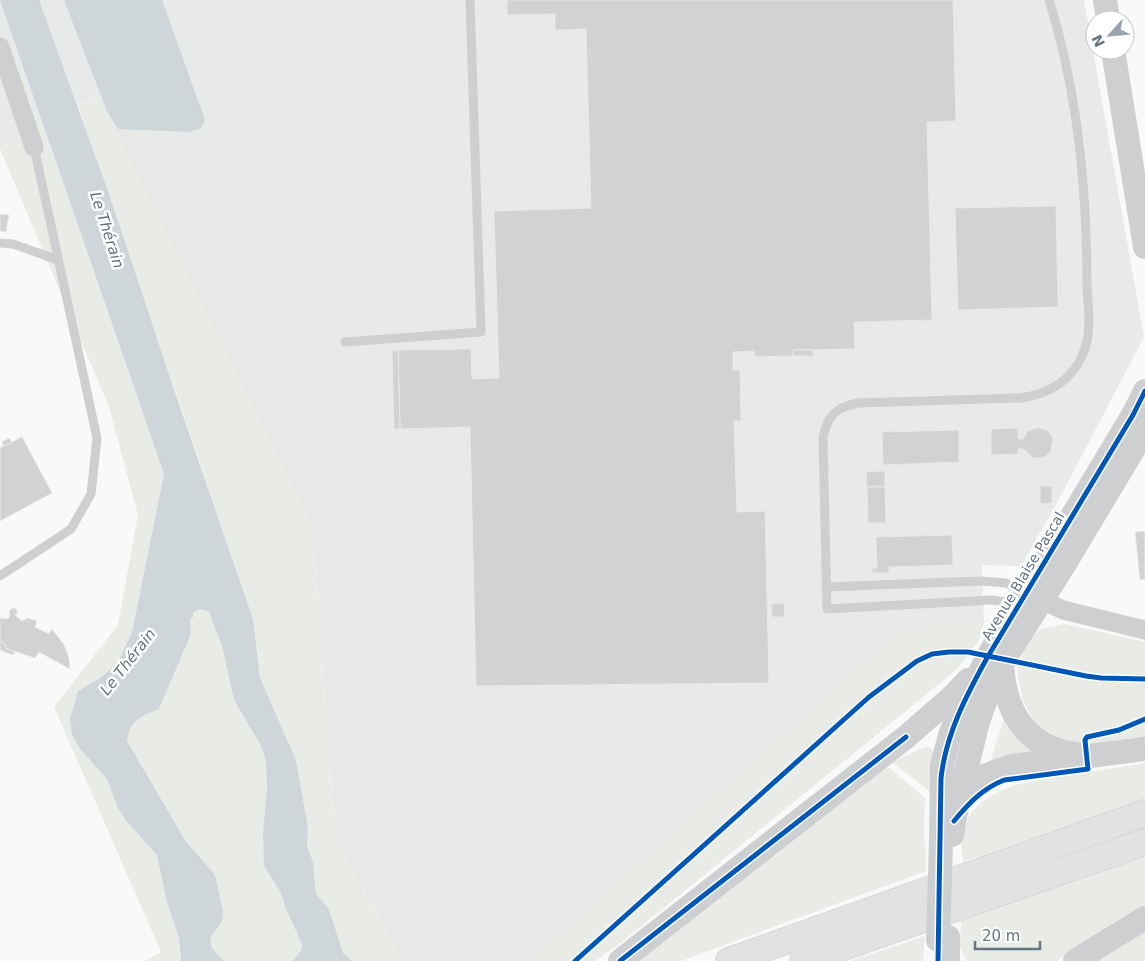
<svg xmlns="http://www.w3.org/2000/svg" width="1145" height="961" font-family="'DejaVu Sans',sans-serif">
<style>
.built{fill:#e8e9e9}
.green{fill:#e8ebe6}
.water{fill:#ced6d9}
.building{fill:#d0d2d3;stroke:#e8e8e8}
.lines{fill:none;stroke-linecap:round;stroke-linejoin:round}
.secondary-casing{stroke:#d5d6d7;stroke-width:28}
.service{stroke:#cecfd0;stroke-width:9}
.minor{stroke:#cecfd0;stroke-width:19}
.tertiary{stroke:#cecfd0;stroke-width:24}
.secondary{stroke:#e1e2e2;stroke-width:26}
.tertiary-bridge{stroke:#cecfd0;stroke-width:24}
.cycleway-casing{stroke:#fff;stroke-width:8}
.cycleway{stroke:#0057b8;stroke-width:5}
.labels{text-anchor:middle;stroke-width:5;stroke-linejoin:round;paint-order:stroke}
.street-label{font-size:14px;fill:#657683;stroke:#fff}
.water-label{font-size:15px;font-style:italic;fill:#60757c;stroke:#fff}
</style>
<rect width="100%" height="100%" fill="#f9f9f9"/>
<!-- built -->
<polygon class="built" points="0,0 1084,0 1144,337 1058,501 1021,566 982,565 984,622 903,629 531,961 402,961 335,838 312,526 97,95 0,149"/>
<!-- green -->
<g class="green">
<polygon points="98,95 312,526 335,838 402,961 352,961 343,953 329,909 316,894 313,862 307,845 308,828 296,760 260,678 253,619 78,106"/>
<polygon points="43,125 164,474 132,632 120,658 110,670 100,678 78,691 72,734 80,749 107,779 127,822 157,854 167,903 179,938 181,961 145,961 161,952 54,707 118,625 138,515 109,407 0,149"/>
<path d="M202,609l7,3 13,34 12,54 26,44 6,16 1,27 -4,46 1,33 17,27 5,16 16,35v5l-9,12h-69l-12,-13 -2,-10 5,-8v-55l-30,-35 -58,-99c3,-22 14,-24 32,-32l32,-75c-1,-11 -3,-24 11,-25z"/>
<polygon points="984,622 978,642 955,671 623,941 595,961 531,961 903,629"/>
<polygon points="1065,624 1145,642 1145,739 1098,745 1067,745 1045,733 1033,721 1022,698 1017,672 1027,641 1041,629"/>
<polygon points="1005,716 1037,753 989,766"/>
<polygon points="925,747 932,749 935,754 932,793 892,762"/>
<path d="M1145,763v36l-182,63c0,-6 -2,-13 -2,-19 1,-35 32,-52 62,-60z"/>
<polygon points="887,766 925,798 924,826 926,871 681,961 633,961"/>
<polygon points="1145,854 1145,907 1056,961 967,961 960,948 961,919"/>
<polygon points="1145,932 1145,961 1098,961"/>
<polygon points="925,936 923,961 850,961"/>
</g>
<!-- water -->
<g class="water">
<path d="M0,0h39l70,194 70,210 74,215 7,59 36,82 12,68 -1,17 6,17 3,32 13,15 14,44 9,8h-59l9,-12v-5l-16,-35 -5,-16 -17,-27 -1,-33 4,-46 -1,-27 -6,-16 -26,-44 -12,-54 -13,-34c-6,-3 -11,-4 -16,1v4l-3,3 1,14 -32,75c-18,8 -29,10 -32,32l58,99 30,35 8,37 -1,9 -12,17 2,10 12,13h-43l-2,-23 -12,-35 -10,-48 -30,-33 -9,-14 -11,-29 -27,-30 -8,-15 -2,-15 8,-28 22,-13 10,-8 10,-12 12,-26 32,-158z"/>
<polygon points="64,0 162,0 205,120 201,128 189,132 118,129 107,111"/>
</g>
<!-- building -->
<g class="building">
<polygon points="507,0 953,0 956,121 927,122 932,320 854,322 855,349 793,350 793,356 755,357 754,351 733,352 733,370 740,370 741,421 734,421 737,512 765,511 769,683 476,686 470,427 400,429 398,350 471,349 472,379 499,378 494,211 591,208 586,29 555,30 555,14 507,15"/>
<polygon points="1056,206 1058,307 958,310 955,208"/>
<polygon points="0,214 9,215 6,232 0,231"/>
<polygon points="398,350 400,429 394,429 392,351"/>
<rect x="793" y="350" width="20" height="6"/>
<polygon points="1018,428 1018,439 1023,439 1028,431 1036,428 1040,428 1048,431 1053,438 1051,451 1045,457 1037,458 1033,458 1024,449 1018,449 1018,454 991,455 991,429"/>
<polygon points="959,430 959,462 883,465 882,432"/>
<polygon points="22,437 52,493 0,521 0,448"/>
<polygon points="9,438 12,442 4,446 2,442"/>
<polygon points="885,471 885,487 867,487 866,472"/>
<polygon points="1040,486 1052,486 1052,503 1040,504"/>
<polygon points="867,487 885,487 886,523 868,523"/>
<polygon points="1145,531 1145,579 1140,580 1135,532"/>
<polygon points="952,535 953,565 889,567 889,573 872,573 872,568 877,568 876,537"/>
<polygon points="785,603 784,617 772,617 771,604"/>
<polygon points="13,608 16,609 18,612 15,615 22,621 28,618 37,621 35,627 49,634 52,629 64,645 69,658 70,669 39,652 35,658 5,648 6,645 0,641 0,618 8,619 10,616 9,611"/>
<polygon points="0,641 6,645 5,648 15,652 13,655 0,650"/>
</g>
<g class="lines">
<!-- secondary casing -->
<g class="secondary-casing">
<g id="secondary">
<polyline points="729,961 1145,813"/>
<polyline points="803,961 1145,842"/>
</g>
</g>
<!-- service -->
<g class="service">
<polyline points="0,243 13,244 58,260"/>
<polyline points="345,342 481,332 470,0"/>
<polyline points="0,576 71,529 91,494 97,438 34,147"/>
<polyline points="826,587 980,581 1006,583 1026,593"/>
<path d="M1018,606l-12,-4 -14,-2 -165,9 -4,-171c4,-22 13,-31 35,-35l163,-5c29,-4 53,-19 63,-47 8,-19 4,-45 3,-65 0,-95 -9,-195 -38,-286"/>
</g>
<!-- minor -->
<g class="minor">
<polyline points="0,47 34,147"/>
<polyline points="1030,594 1063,610 1145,630"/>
</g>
<!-- tertiary -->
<g class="tertiary">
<polyline points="1105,0 1108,20"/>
<polyline points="1113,50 1145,247"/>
<path d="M1002,665c3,46 23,82 73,89"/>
<polyline points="956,796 981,777 1011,766 1145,749"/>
<polyline points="952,835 954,821 977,725 983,707 996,676 1007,655 1064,565 1145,430"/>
<polyline points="941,843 942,766 950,735 958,716 987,658 1133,415 1145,391"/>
<polyline points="948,937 948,961"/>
<polyline points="620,961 906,737 953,696 968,680"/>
<polyline points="1075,961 1145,918"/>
</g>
<!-- secondary -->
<use href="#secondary" class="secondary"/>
<!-- tertiary-bridge -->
<polyline class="tertiary-bridge" points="938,940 941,843"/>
<!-- cycleway casing -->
<g class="cycleway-casing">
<g id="cycleway">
<path d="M954,821c15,-18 28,-32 50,-41l84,-11 -3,-29 2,-3 32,-7 26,-11"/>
<polyline points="575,961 869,697 917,661 932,654 949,652 968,652 1086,676 1101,678 1145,679"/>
<polyline points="620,961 906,737"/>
<path d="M938,961l3,-183c5,-44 25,-82 46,-120l146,-243 12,-24"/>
</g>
</g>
<!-- cycleway -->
<use href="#cycleway" class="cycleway"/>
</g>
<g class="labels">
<!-- street labels -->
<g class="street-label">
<text transform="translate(1023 576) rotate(-59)" y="5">Avenue Blaise Pascal</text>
</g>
<!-- water labels -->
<g class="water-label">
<text transform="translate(107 230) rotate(72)" y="5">Le Thérain</text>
<text transform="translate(128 662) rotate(-52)" y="5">Le Thérain</text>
</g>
</g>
<!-- north arrow -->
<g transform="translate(1110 35) rotate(243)"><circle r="24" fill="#ffffff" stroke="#c1c8cd"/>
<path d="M0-4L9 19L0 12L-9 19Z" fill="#99a4ac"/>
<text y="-8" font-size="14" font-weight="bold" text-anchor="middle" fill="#657683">N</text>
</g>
<!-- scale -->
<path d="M975 941v8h65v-8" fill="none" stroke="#657683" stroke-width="2.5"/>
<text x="982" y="941" font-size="15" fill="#657683" stroke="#ffffff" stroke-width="4" paint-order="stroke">20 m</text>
</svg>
